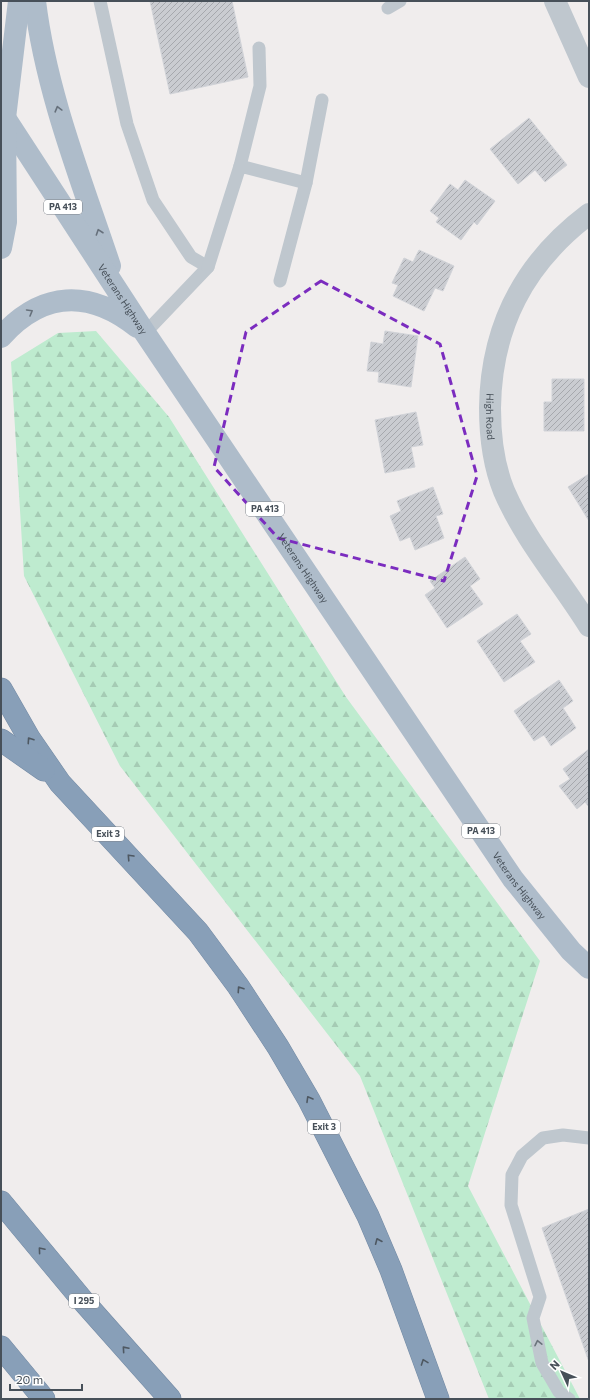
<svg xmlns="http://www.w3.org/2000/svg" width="590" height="1400" font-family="Commissioner,sans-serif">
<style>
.forest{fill:url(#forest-firs)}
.building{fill:url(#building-hatch);stroke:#d1d3d8}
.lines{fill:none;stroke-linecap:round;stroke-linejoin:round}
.motorway-casing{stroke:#738aa4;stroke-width:23}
.service{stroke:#bfc7ce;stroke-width:13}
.minor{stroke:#bfc7ce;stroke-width:22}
.primary{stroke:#aebcca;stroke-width:22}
.motorway{stroke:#889fb8;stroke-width:22}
.oneway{stroke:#66707b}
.oneway2{stroke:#4e5862}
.oneway3{stroke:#6b747c}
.marked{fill:none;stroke:#7b2cbf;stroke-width:3;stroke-dasharray:8 5;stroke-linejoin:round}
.labels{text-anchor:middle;stroke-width:3.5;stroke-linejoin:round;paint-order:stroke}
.shield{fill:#fff;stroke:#7e848b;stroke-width:1}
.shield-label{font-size:9px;font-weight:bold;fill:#475059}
.street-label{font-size:10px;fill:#475059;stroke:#fff}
</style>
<defs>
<pattern id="forest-firs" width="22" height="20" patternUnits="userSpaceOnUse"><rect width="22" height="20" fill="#beebcf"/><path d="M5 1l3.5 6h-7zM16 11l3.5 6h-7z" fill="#a5cbb4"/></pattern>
<pattern id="building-hatch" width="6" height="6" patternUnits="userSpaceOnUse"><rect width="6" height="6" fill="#caccd1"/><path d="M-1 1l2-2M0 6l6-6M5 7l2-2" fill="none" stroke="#a6a8ad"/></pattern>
</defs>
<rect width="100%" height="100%" fill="#f0eded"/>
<!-- forest -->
<polygon class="forest" points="96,331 169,417 346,697 540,961 468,1186 580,1399 489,1399 360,1076 120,766 24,576 11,362 58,333"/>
<!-- building -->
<g class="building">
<polygon points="150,1 232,1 248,77 170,94"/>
<polygon points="529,118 567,165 545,182 535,170 518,184 490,149"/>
<polygon points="465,180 495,201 477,225 474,222 461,240 436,222 439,218 430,211 450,184 458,190"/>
<polygon points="419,250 454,266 443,291 435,288 424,311 393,296 398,285 392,283 404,258 413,262"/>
<polygon points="385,331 418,336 411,387 378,382 379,372 367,371 371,342 383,344"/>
<polygon points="552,379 584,379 584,431 544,431 544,402 552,402"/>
<polygon points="416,412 423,445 411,447 415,467 385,473 375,420"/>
<polygon points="589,474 589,521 568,487"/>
<polygon points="433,487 443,514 436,516 444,538 415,550 410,537 400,541 390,516 401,511 397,501"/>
<polygon points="465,557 480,579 470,586 483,604 447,628 425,595 435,588 430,581"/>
<polygon points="517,614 531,634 520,641 535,662 504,682 477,641"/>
<polygon points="559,680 573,701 563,708 576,728 551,746 544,735 534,741 514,711"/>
<polygon points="589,749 589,807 585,802 577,809 559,786 570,779 563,769"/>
<polygon points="589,1209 589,1362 542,1228"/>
</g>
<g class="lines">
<!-- motorway casing -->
<g class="motorway-casing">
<g id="motorway">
<polyline points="1,689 29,738 60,783 198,932 238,986 278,1047 309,1100 368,1216 391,1270 438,1399"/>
<polyline points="1,740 44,770"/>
<polyline points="1,1202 84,1302 170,1399"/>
<polyline points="1,1347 44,1399"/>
</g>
</g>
<!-- service -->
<g class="service">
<polyline points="100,1 127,124 153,200 191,257 208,267 145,333"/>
<polyline points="388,8 400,1"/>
<polyline points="240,166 260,86 259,48"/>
<polyline points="208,267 240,166 306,183 322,100"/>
<polyline points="280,281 306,183"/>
<polyline points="569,1399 559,1392 542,1363 533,1318 540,1297 511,1205 512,1175 522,1156 543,1138 563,1135 589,1138"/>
</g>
<!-- minor -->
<g class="minor">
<polyline points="555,1 589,77"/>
<path id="s1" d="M589,214c-65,49 -98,112 -99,194 0,29 3,56 14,83 21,49 57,90 85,135"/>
</g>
<!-- primary -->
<g class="primary">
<path d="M35,1c11,91 46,178 75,265"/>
<path id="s2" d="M5,118l140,215 368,546 58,72 18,17"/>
<polyline points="1,248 6,222 5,118 19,1"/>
<path d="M1,337c41,-46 88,-48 136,-10"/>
</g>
<!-- motorway -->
<use href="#motorway" class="motorway"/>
</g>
<!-- one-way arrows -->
<defs><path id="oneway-chevron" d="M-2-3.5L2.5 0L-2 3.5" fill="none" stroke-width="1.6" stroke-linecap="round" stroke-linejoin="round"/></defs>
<g class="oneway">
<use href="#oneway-chevron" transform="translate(58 109) rotate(-105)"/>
<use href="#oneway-chevron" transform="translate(99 232) rotate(-109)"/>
<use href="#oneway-chevron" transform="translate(30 312) rotate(-30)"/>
</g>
<g class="oneway2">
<use href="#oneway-chevron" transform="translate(30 740) rotate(-124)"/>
<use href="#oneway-chevron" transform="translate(130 857) rotate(-133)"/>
<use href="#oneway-chevron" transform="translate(240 989) rotate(-124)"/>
<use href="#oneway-chevron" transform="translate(309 1099) rotate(-120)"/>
<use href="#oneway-chevron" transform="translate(378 1241) rotate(-113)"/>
<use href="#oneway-chevron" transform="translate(41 1250) rotate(-130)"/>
<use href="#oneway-chevron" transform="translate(125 1349) rotate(-131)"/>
<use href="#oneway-chevron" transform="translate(424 1362) rotate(-110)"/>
</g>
<use class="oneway3" href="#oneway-chevron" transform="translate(538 1343) rotate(-102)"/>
<!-- marked area -->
<path class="marked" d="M321,281l119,63 37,132 -33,105 -166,-43 -64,-71 32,-135z"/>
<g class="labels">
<!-- shield labels -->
<g class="shield">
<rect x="44" y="200" width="38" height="14" rx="3"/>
<rect x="246" y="502" width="38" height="14" rx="3"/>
<rect x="462" y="824" width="38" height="14" rx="3"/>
<rect x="92" y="827" width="32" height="14" rx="3"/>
<rect x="308" y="1120" width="32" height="14" rx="3"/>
<rect x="69" y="1294" width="30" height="14" rx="3"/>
</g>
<g class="shield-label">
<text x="63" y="210">PA 413</text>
<text x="265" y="512">PA 413</text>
<text x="481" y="834">PA 413</text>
<text x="108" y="837">Exit 3</text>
<text x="324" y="1130">Exit 3</text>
<text x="84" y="1304">I 295</text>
</g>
<!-- street labels -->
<g class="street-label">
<text dy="4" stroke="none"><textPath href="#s2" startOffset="216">Veterans Highway</textPath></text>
<text dy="4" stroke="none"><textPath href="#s1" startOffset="235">High Road</textPath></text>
<text dy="4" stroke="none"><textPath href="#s2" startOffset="540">Veterans Highway</textPath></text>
<text dy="4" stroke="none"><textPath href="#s2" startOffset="924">Veterans Highway</textPath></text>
</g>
</g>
<!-- border -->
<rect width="590" height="1400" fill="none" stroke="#475059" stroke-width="4"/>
<!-- north arrow -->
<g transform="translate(562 1372) rotate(314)" stroke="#ffffff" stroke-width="3" paint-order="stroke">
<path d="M0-3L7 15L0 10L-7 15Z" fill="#475059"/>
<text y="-6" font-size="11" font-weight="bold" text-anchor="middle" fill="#475059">N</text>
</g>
<!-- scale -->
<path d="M10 1384v6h72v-6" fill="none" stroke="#475059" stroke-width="2"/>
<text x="16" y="1384" font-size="12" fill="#475059" stroke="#ffffff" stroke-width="3" paint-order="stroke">20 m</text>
</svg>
